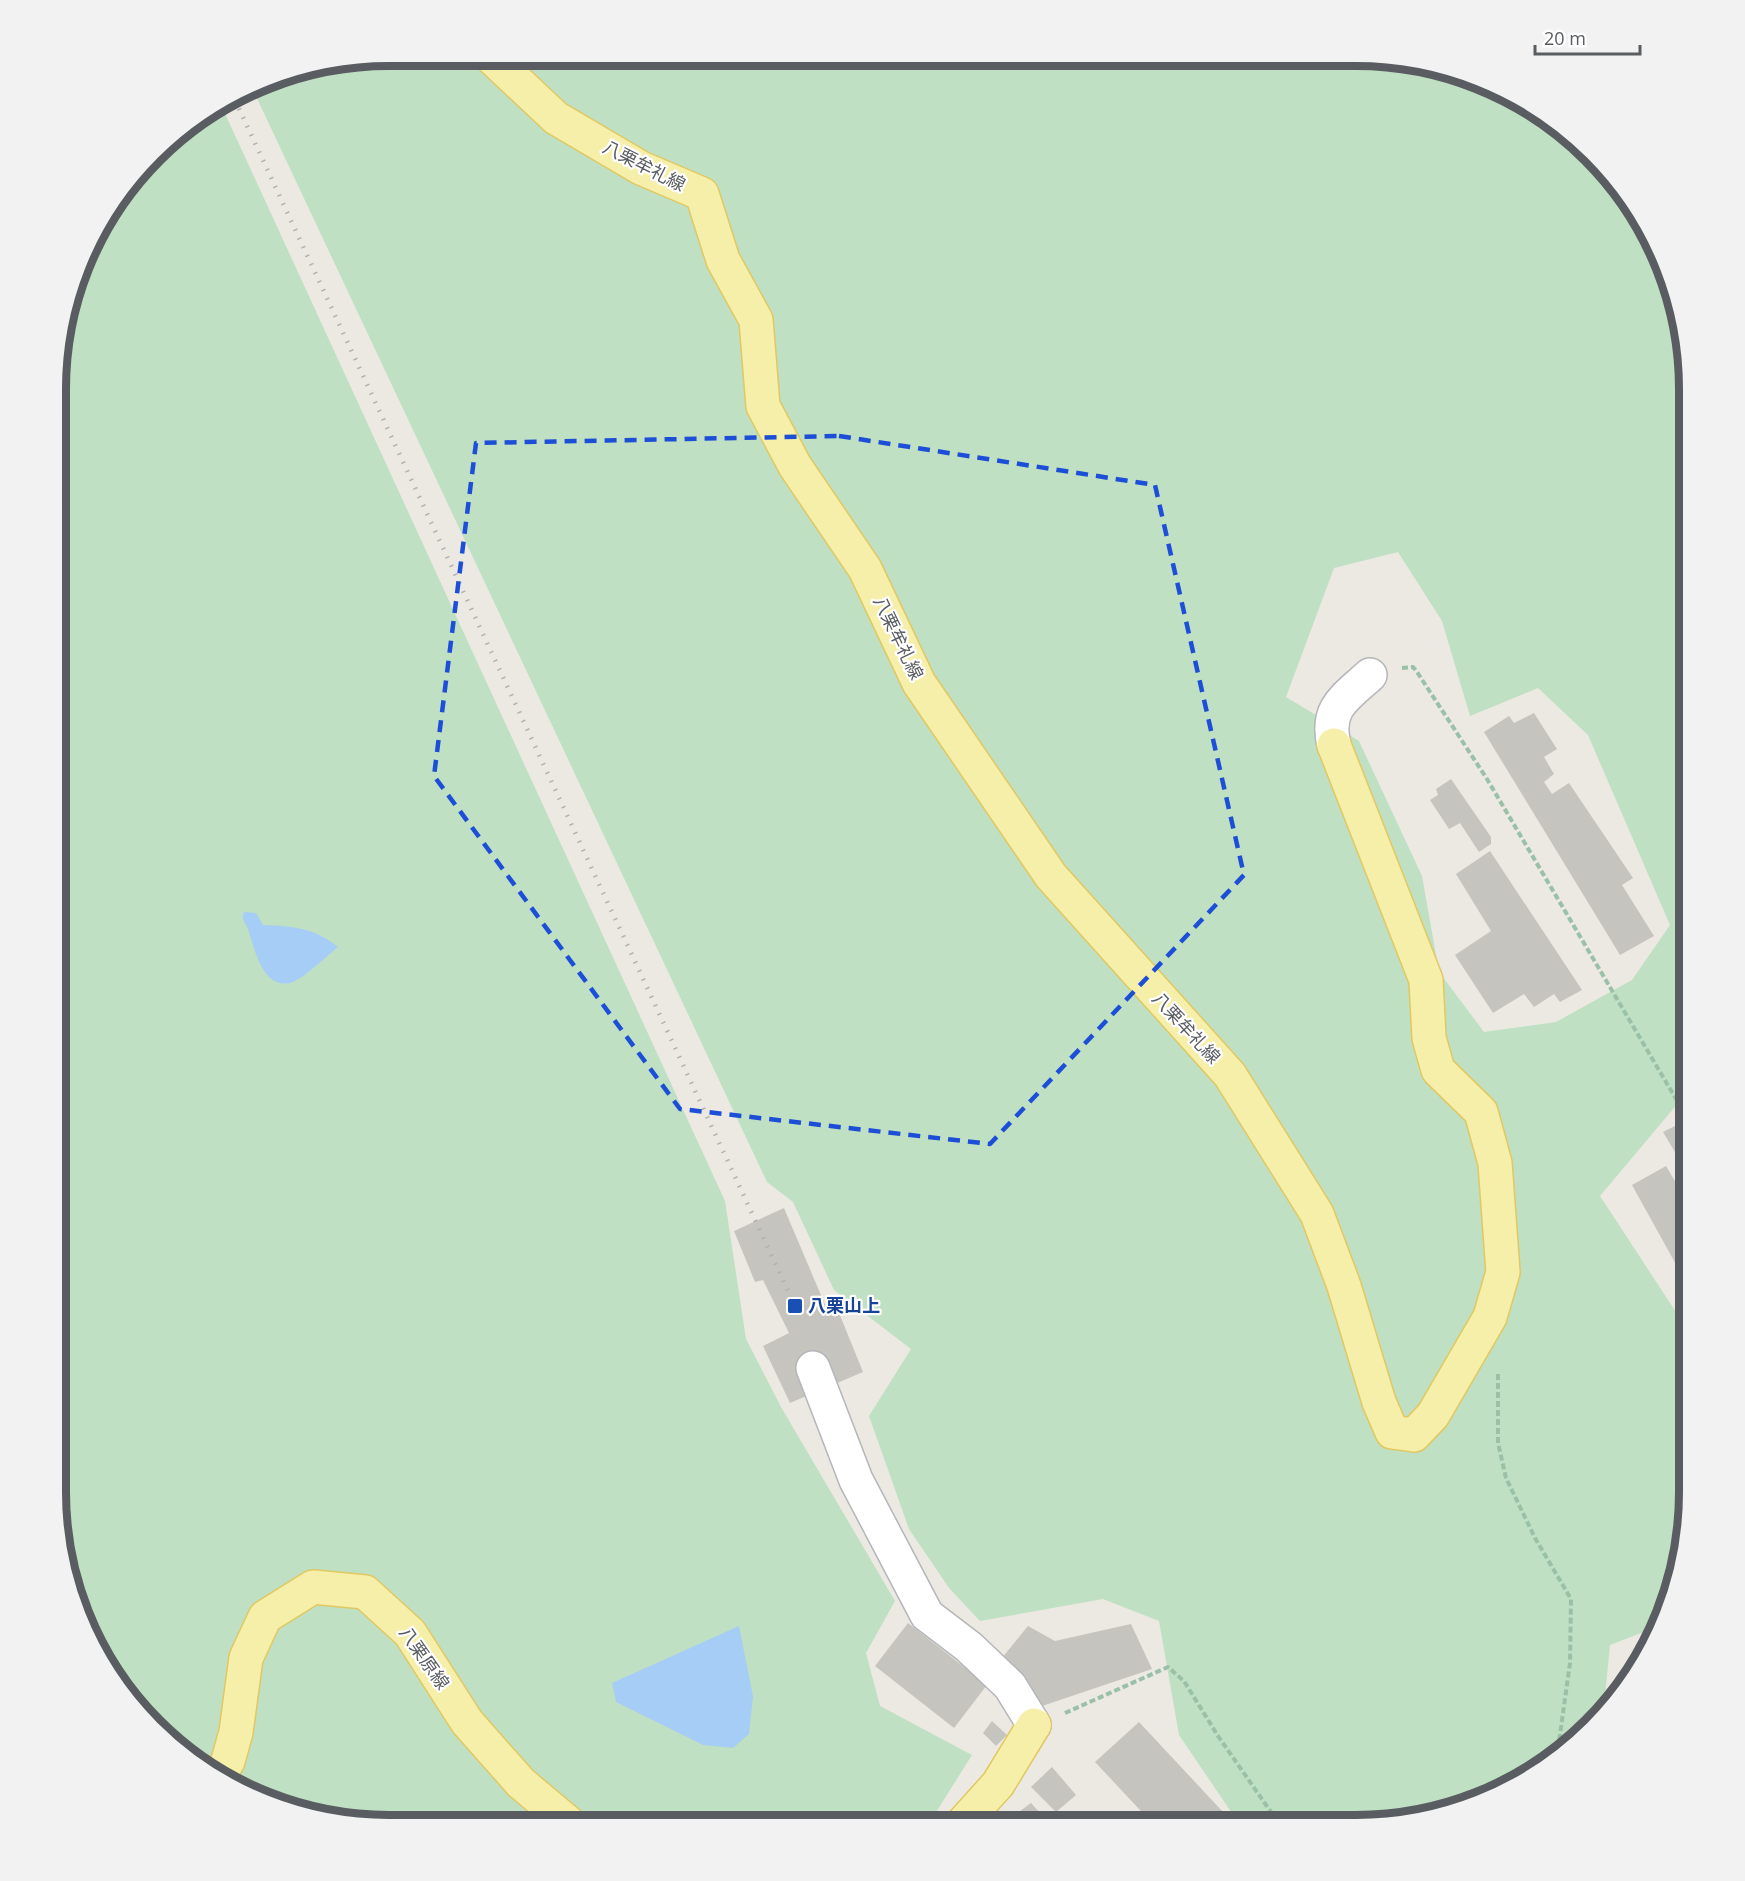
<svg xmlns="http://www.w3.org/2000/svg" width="1745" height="1881" font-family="'Open Sans','Noto Sans JP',sans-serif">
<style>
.green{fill:#bfe0c2;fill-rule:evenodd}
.water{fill:#a6cdf5}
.building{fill:#c6c4be}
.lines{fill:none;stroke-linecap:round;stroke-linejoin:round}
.minor-casing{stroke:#b3b6ba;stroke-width:36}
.major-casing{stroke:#e1c863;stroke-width:36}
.path{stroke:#9ac0a7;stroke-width:4;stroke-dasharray:6 3;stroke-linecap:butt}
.minor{stroke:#fff;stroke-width:33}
.major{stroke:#f6efaa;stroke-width:33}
.rail{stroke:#b1b2b2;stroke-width:4.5;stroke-dasharray:1.5 8;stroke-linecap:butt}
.marked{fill:none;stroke:#1d4ed8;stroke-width:4.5;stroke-dasharray:12 8;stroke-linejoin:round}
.transit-dot{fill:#1a4fb4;stroke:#fff;stroke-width:2}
.labels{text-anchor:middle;stroke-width:4.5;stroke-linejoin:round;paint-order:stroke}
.street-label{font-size:18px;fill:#595c60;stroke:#fff}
.transit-label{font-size:18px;font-weight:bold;fill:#164399;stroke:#fff;text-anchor:start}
.rim{fill:none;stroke:#595c60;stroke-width:8}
</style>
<rect width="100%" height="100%" fill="#ebe9e1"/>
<!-- green -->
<g class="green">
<path d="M389,56l1011,2 123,42 53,38 57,65 39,79 17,85v723l-89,106 89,136v182l-11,65 -19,47 -49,19 -7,71 -61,53 -79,39 -85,17h-138l-61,-90 -20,-114 -56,-22 -123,22 -31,-33 -40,-59 -40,-113 42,-67 -77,-59 -41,-88 -26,-20 -514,-1092 28,-17zM1398,552l44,69 28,95 68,-28 50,47 82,190 -38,55 -76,42 -72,10 -45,-60 -17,-96 -63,-135 -73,-44 48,-129z"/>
<polygon points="222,107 725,1201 746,1339 781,1407 895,1601 866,1653 880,1706 972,1755 928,1825 367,1825 302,1814 222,1781 169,1743 112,1678 73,1599 56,1514 62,324 100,222 169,138"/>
</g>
<!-- water -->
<g class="water">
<path d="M244,912l12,1 7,12c30,1 52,3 75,22 -10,8 -37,34 -48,36 -28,6 -36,-36 -42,-54 -3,-7 -7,-9 -4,-17z"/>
<polygon points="739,1626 753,1696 749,1734 733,1748 703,1745 616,1702 612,1683"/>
</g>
<!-- building -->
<g class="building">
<polygon points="1534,713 1557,749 1544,757 1554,774 1544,782 1552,794 1569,783 1633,878 1622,885 1654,936 1620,955 1484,732 1509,716 1514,723"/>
<polygon points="1451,779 1491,837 1491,844 1479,852 1460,823 1449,829 1430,800 1438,795 1436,789"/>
<polygon points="1490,851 1582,990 1560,1002 1554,994 1534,1007 1524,994 1493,1013 1455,955 1491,931 1456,874"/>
<polygon points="1689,1119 1689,1160 1682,1164 1663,1132"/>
<polygon points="1666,1166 1689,1205 1689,1273 1683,1277 1632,1185"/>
<polygon points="784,1208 826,1307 835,1303 863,1372 790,1403 763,1346 789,1333 763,1280 755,1282 734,1231"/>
<polygon points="908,1623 987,1685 954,1728 875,1666"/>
<polygon points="1131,1624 1152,1669 1042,1706 1002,1658 1028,1626 1055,1641"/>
<polygon points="992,1721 1007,1735 996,1746 983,1733"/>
<polygon points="1139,1722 1223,1812 1209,1825 1154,1825 1095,1762"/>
<polygon points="1052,1767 1076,1795 1056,1812 1031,1787"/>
<polygon points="1031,1803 1040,1813 1030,1825 1019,1825 1012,1817"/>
</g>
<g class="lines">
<!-- minor casing -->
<g class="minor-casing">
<g id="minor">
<path d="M1334,745c-9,-37 11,-47 36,-70"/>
<polyline points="813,1368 856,1480 927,1615 969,1647 1010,1686 1034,1725"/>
</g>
</g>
<!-- major casing -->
<g class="major-casing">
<g id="major">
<polyline points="490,56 556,118 641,168 702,194 723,260 756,320 763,406 795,466 865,569 919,683 1051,876 1230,1075 1317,1214 1344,1286 1379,1402 1392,1432 1414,1435 1433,1415 1490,1317 1503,1272 1495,1163 1481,1112 1438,1070 1429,1038 1426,980 1334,745"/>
<polyline points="218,1778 228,1761 236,1732 246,1658 265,1617 313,1587 365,1592 410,1633 467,1722 521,1783 571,1825"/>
<polyline points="961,1825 998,1784 1034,1725"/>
</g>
</g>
<!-- path -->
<g class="path">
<polyline points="1402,668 1413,667 1417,672 1487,779 1689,1121"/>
<polyline points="1498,1374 1498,1443 1506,1478 1535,1538 1571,1599 1570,1663 1557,1756"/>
<polyline points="1675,1587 1689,1474"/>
<polyline points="1065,1713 1168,1667 1184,1681 1218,1736 1280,1825"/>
</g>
<!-- minor -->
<use href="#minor" class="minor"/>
<!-- major -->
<use href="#major" class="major"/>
<!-- rail -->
<polyline class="rail" points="235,100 795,1306"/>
</g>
<!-- marked area -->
<path class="marked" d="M839,436l316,49 89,390 -254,269 -310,-35 -246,-333 42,-333z"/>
<!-- markers -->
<rect class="transit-dot" x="787" y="1298" width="16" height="16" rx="3"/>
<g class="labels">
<!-- street labels -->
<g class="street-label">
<text transform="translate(644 166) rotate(27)" y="6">八栗牟礼線</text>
<text transform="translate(898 638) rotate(64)" y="6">八栗牟礼線</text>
<text transform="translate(1186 1028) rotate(47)" y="6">八栗牟礼線</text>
<text transform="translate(424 1658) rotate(55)" y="6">八栗原線</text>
</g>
<!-- transit labels -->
<g class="transit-label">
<text x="808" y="1312">八栗山上</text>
</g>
</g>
<!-- crop -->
<path d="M0 0H1745V1881H0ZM389 66H1356A323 323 0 0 1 1679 389V1492A323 323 0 0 1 1356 1815H389A323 323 0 0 1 66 1492V389A323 323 0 0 1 389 66Z" fill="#f2f2f2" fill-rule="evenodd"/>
<path class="rim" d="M389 66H1356A323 323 0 0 1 1679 389V1492A323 323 0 0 1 1356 1815H389A323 323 0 0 1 66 1492V389A323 323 0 0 1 389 66Z"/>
<!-- scale -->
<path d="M1535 45v9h105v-9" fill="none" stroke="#595c60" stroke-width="3"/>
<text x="1544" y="45" font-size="18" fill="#595c60" stroke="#ffffff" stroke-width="4.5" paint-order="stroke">20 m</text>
</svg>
